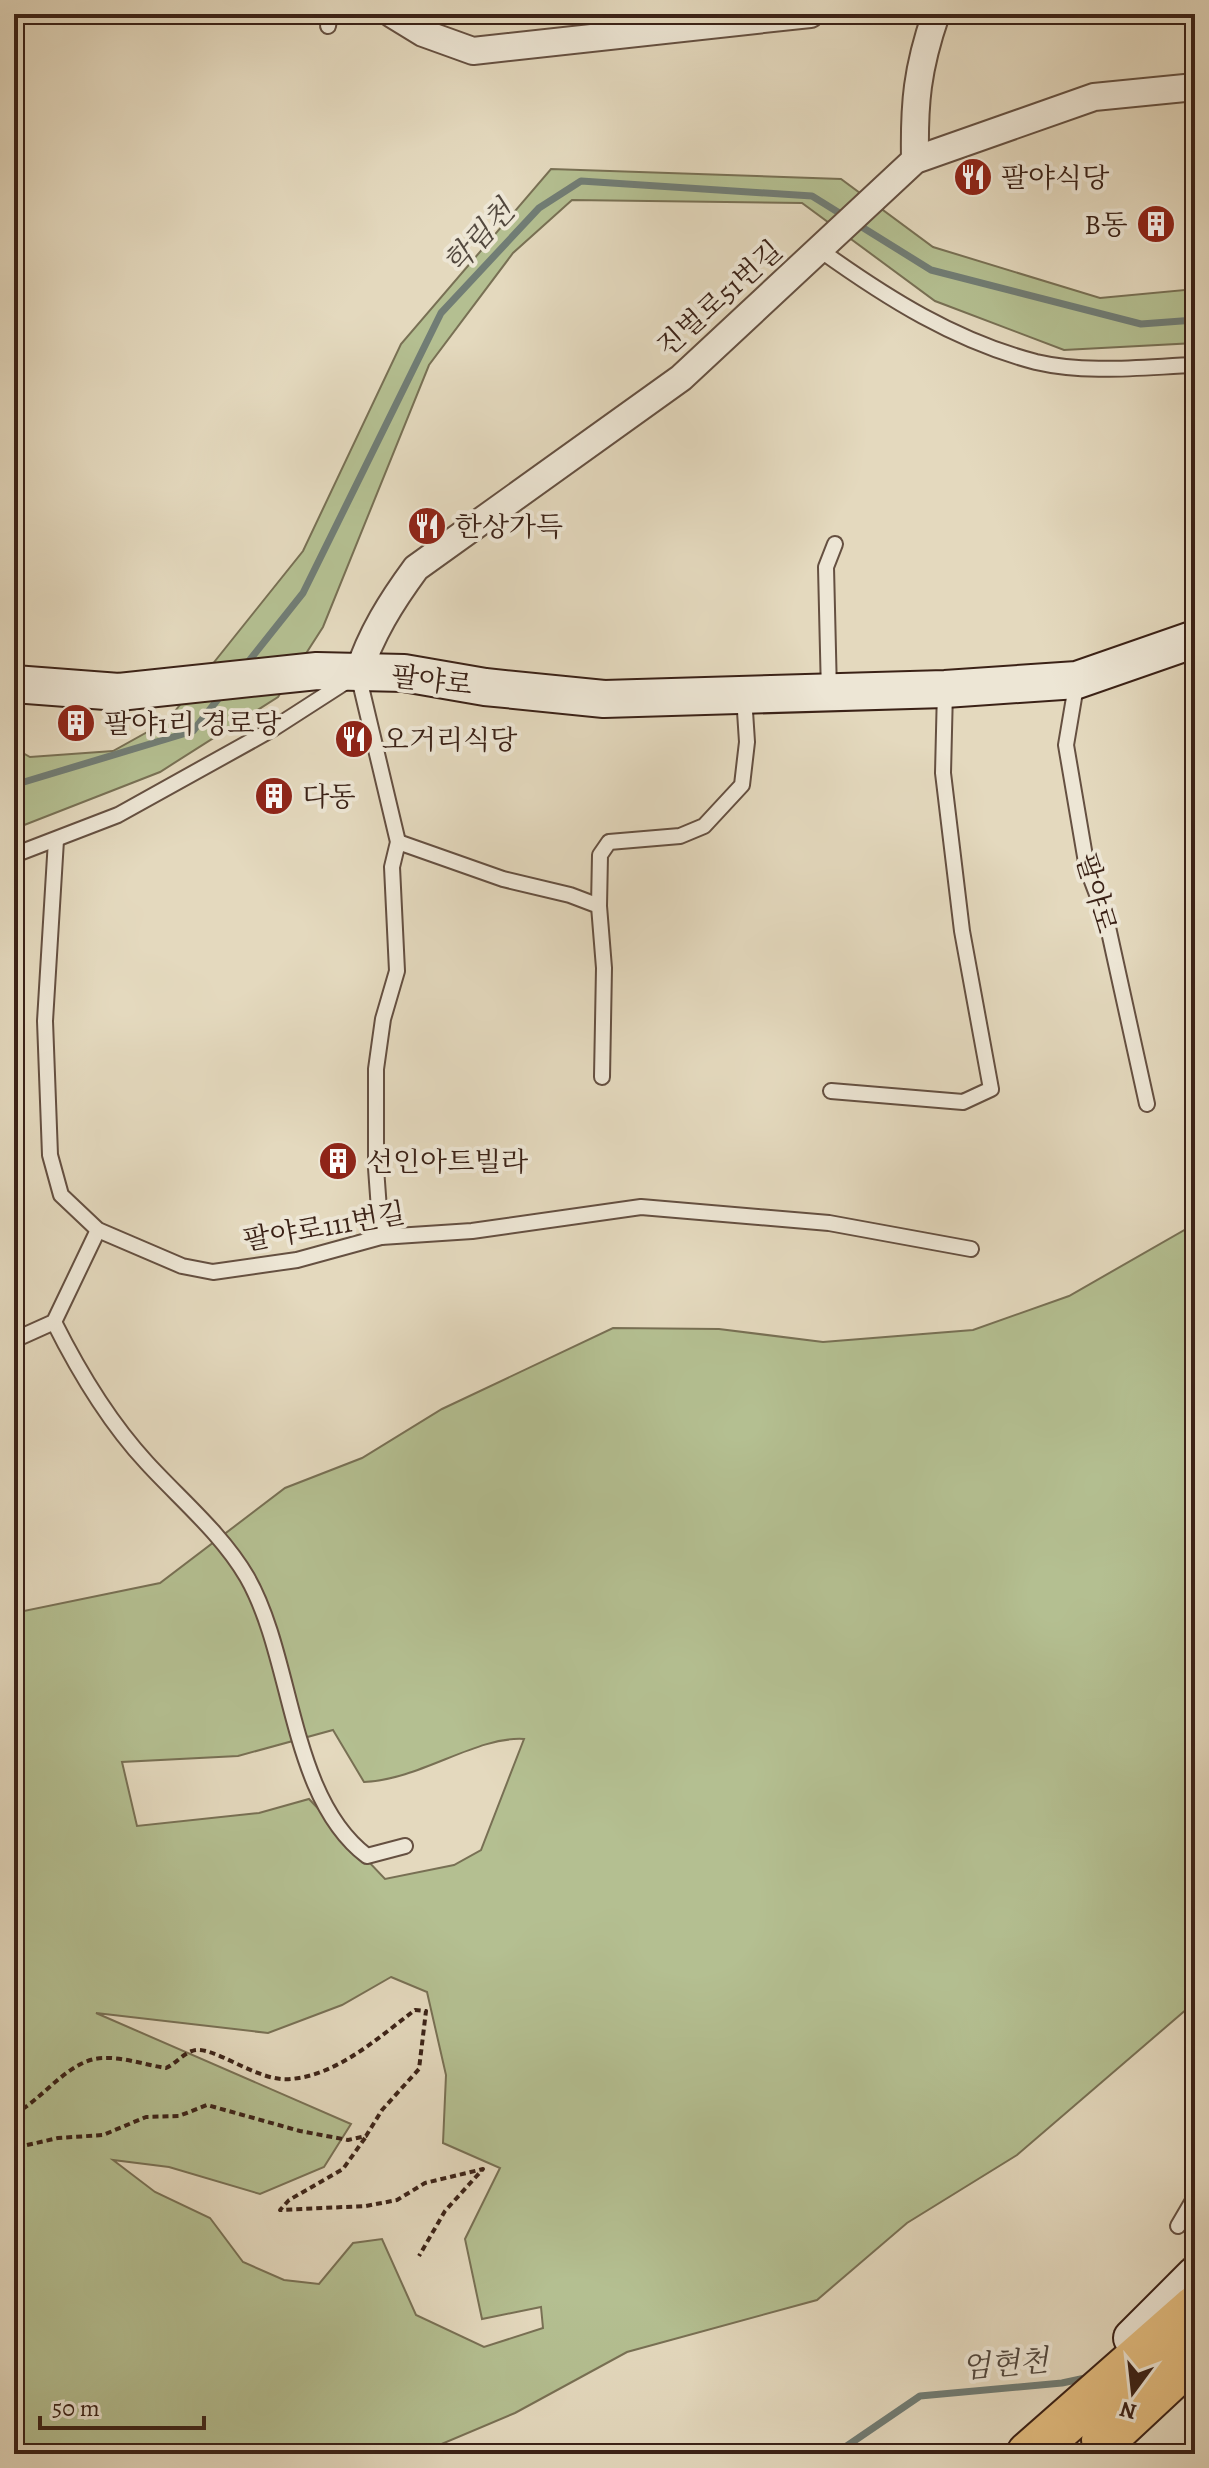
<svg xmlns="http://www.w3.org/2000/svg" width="1209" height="2468" font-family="Alegreya,'Noto Serif KR',serif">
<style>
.green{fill:#b4bf91;stroke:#787054;stroke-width:2;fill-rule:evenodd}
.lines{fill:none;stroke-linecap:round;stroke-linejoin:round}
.stream{stroke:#717d75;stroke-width:7}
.lane-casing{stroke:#655041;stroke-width:18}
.street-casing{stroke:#655041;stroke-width:30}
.secondary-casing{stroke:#3b2217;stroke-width:40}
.highway-casing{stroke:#3b2217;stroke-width:48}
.path{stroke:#3b2217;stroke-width:4;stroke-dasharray:6 4;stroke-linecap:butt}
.lane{stroke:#ede6d5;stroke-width:14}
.street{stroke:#ede6d5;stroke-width:26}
.secondary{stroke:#ede6d5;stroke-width:36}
.highway{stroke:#e2bc7f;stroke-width:44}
.labels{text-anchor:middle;stroke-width:8;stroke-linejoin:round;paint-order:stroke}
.poi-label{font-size:28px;fill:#3b2217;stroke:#ede6d5;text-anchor:start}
.street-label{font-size:28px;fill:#3b2217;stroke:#ede6d5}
.water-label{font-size:30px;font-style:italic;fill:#52483e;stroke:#ede6d5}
</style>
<rect width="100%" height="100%" fill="#e4d9be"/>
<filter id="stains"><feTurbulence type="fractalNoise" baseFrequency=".0025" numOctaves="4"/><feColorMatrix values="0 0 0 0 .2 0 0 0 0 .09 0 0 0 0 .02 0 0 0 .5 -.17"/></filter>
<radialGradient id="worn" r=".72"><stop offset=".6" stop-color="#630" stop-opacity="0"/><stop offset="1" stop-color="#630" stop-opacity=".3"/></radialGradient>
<!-- green -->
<g class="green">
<polygon points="551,169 841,179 933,247 1100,298 1195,289 1195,343 1064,350 935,301 802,203 572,200 513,253 429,365 323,627 278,697 160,772 14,829 14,748 30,757 113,751 167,721 303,551 401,344"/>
<path d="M1195,1224v778l-178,153 -110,68 -90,77 -190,52 -112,61 -97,41h-404v-184l5,-3 -5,-9v-645l146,-30 125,-95 77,-30 80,-49 171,-81 106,1 104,13 150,-12 96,-34zM333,1730l31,52c56,-2 112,-46 160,-43l-43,111 -27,15 -69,14 -76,-80 -50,14 -122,13 -15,-64 116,-6zM391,1977l36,15 19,83 -3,68 57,25 -35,71 17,80 59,-12 2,21 -59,19 -68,-32 -34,-76 -29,4 -34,41 -35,-4 -41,-18 -33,-44 -55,-26 -42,-32 56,7 91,27 64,-27 27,-43 -255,-111 172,20 74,-28z"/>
</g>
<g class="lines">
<!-- stream -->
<g class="stream">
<polyline points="245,666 303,593 441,313 539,208 581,181 812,196 931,270 1141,324 1195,320"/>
<polyline points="14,785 193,731 222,694"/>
<polyline points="835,2454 920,2396 1062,2383 1090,2377"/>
</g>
<!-- lane casing -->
<g class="lane-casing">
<g id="lane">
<polyline points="328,26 330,14"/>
<path d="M820,250c67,48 135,91 216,112 51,12 107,5 159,3"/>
<polyline points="1077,680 1066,745 1087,868 1106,918 1147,1104"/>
<polyline points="829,693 826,567 835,544"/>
<polyline points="56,840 45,1021 50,1155 61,1195 98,1230 182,1266 213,1272 297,1260 381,1237 472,1231 641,1207 829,1223 971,1249"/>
<polyline points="398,842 503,879 570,895 599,906 604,968 602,1077"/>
<polyline points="14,855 118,815 271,730 358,674 398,842 392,867 397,971 383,1019 376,1069 376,1168 381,1237"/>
<polyline points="599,906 600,855 609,842 680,836 704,826 742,785 747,742 744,696"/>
<polyline points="831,1091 963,1102 991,1089 962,931 943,773 945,690"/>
<path d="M54,1322c25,50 55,100 93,141 33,36 75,71 100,114 47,82 42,220 120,279l38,-10"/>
<polyline points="14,1340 54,1322 98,1230"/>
<polyline points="1178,2226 1195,2197"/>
</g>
</g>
<!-- street casing -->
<g class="street-casing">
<g id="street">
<polyline points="392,14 423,33 473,51 810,14"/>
<path d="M915,160c-1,-57 2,-91 21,-146"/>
<path d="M358,674c13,-40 33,-72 58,-106l265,-190 234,-218 179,-63 101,-10"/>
</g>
</g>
<!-- secondary casing -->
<g class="secondary-casing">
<g id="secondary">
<polyline points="14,684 119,692 317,671 404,673 485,687 604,699 945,689 1077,680 1195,639"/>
<polyline points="1132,2338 1195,2275"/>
</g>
</g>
<!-- highway casing -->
<g class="highway-casing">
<g id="highway">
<polyline points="1104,2440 1195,2355"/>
<polyline points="1029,2454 1195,2308"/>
</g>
</g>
<!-- path -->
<g class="path">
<path d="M14,2114c29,-14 55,-56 90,-56 19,-1 42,7 62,10 9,-4 17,-14 26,-17 20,-8 65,32 99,28 47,-4 88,-42 124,-69l11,1 -7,58 -37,41 -16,26 -18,4 -48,-9 -93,-26 -28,11 -33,1 -43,18 -45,3 -44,10"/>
<polyline points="365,2138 343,2169 289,2200 280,2210 366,2206 397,2200 425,2183 483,2169 445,2211 419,2256"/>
</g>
<!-- lane -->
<use href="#lane" class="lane"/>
<!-- street -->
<use href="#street" class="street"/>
<!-- secondary -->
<use href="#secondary" class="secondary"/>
<!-- highway -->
<use href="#highway" class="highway"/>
</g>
<!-- icons -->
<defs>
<g id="restaurant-disc" transform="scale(2)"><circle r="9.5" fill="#8f2418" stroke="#ede6d5"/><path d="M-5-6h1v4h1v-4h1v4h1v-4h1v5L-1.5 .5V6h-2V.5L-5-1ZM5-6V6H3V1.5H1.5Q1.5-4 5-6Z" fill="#fff"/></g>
<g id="building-disc" transform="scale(2)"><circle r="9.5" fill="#8f2418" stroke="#ede6d5"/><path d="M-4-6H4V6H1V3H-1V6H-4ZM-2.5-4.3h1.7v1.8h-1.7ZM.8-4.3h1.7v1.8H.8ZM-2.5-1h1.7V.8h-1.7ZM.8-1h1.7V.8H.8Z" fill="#fff"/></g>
</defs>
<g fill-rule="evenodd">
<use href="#restaurant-disc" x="973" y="177"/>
<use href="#building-disc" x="1156" y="224"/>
<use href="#restaurant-disc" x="427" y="526"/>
<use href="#building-disc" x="76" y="723"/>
<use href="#restaurant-disc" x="354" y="739"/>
<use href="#building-disc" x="274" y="796"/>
<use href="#building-disc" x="338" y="1161"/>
</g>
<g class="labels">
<!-- poi labels -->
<g class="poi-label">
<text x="1001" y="187">팔야식당</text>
<text x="1128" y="234" text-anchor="end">B동</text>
<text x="455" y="536">한상가득</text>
<text x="104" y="733">팔야1리 경로당</text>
<text x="382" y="749">오거리식당</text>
<text x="302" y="806">다동</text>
<text x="366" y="1171">선인아트빌라</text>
</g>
<!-- street labels -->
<g class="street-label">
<text transform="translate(719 298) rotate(-42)" y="10">진벌로51번길</text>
<text transform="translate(432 680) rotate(7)" y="10">팔야로</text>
<text transform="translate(1097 893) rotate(74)" y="10">팔야로</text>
<text transform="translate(324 1226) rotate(-10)" y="10">팔야로111번길</text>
</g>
<!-- water labels -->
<g class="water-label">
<text transform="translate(479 237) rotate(-47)" y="10">학림천</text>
<text transform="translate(1005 2364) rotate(-5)" y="10">엄현천</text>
</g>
</g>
<!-- margin -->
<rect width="1209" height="2468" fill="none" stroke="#e4d9be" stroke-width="48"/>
<rect x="16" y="16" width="1177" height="2436" fill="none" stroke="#3b2217" stroke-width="4"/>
<rect x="24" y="24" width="1161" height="2420" fill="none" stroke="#3b2217" stroke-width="2"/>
<!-- north arrow -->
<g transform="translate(1133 2392) rotate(195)" stroke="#ede6d5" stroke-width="6" paint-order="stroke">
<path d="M0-6L14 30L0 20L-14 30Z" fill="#3b2217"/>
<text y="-12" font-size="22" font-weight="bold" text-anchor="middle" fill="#3b2217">N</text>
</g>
<!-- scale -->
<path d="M40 2416v12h164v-12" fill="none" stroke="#3b2217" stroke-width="4"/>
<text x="52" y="2416" font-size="24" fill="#3b2217" stroke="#ede6d5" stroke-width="6" paint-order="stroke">50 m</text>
<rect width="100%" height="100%" filter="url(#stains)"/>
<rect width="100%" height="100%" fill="url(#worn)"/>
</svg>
